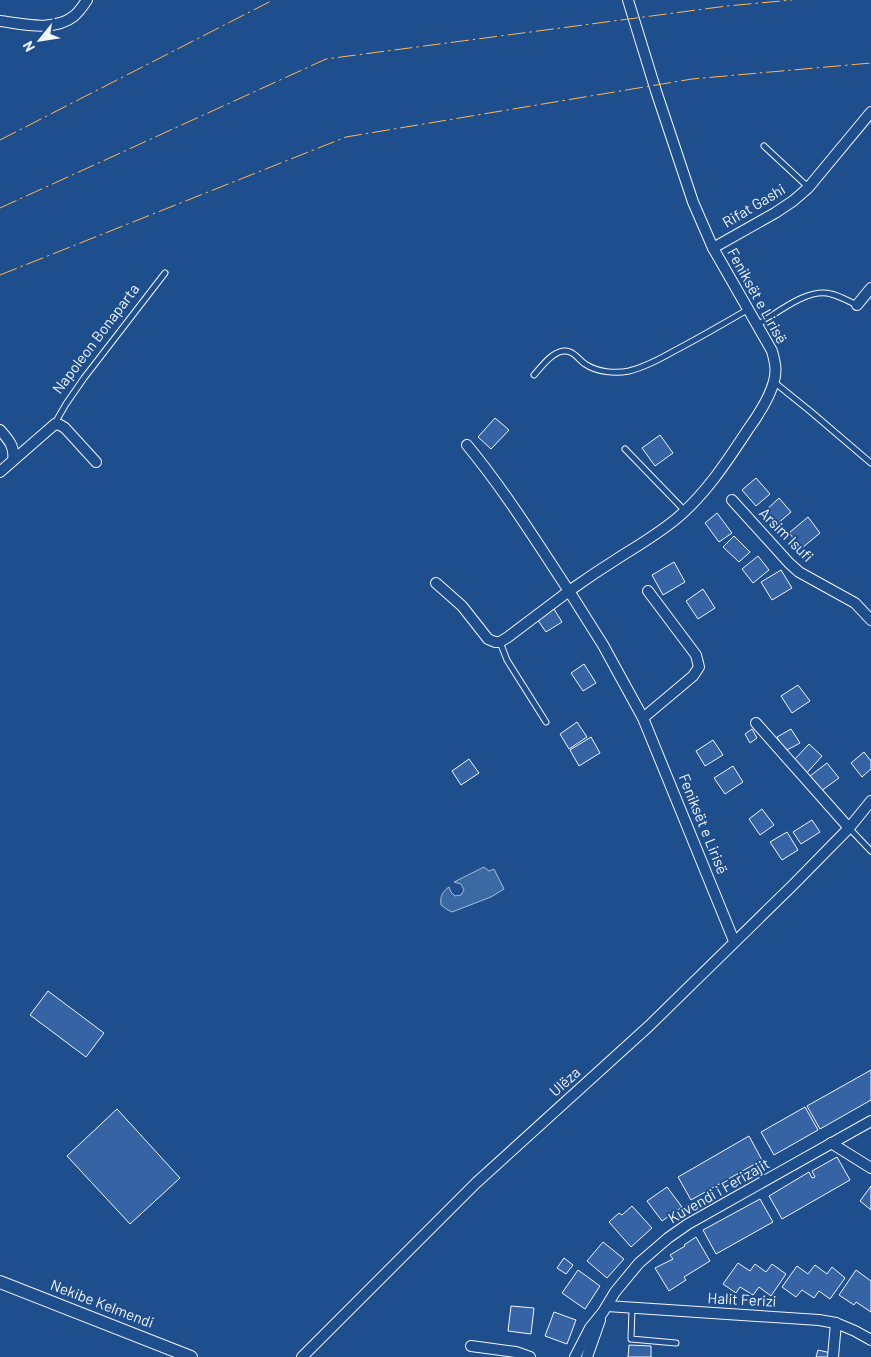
<svg xmlns="http://www.w3.org/2000/svg" width="871" height="1357" font-family="Barlow,sans-serif">
<style>
.water{fill:#3b69a3;stroke:#a8bbd7}
.building{fill:#3563a3;stroke:#f2f6ff}
.lines{fill:none;stroke-linecap:round;stroke-linejoin:round}
.service-casing{stroke:#f2f6ff;stroke-width:7}
.minor-casing{stroke:#f2f6ff;stroke-width:12}
.tertiary-casing{stroke:#f2f6ff;stroke-width:14}
.service{stroke:#1f4e8c;stroke-width:5}
.minor{stroke:#1f4e8c;stroke-width:10}
.tertiary{stroke:#1f4e8c;stroke-width:12}
.power{stroke:#ffb74d;stroke-width:1;stroke-dasharray:18 4 2.5 4;stroke-linecap:butt}
.labels{text-anchor:middle;stroke-width:4;stroke-linejoin:round;paint-order:stroke}
.street-label{font-size:15px;fill:#f2f6ff;stroke:#1f4e8c}
</style>
<rect width="100%" height="100%" fill="#1f4e8c"/>
<!-- water -->
<path class="water" d="M484,867l5,4 5,-2 10,20 -13,8 -39,15 -4,-2 -7,-5c-1,-9 1,-13 8,-18l2,5 4,4 6,-1 3,-5 -3,-6 -7,-2z"/>
<!-- building -->
<g class="building">
<polygon points="495,418 509,430 491,449 478,437"/>
<polygon points="660,435 673,453 655,466 642,448"/>
<polygon points="756,478 770,494 756,506 742,490"/>
<polygon points="779,498 791,512 775,526 763,513"/>
<polygon points="717,513 732,533 719,542 705,523"/>
<polygon points="808,517 820,533 802,548 789,533"/>
<polygon points="734,536 750,552 739,562 723,547"/>
<polygon points="758,556 769,570 753,583 742,569"/>
<polygon points="674,562 685,582 663,595 652,575"/>
<polygon points="781,570 792,588 772,600 761,582"/>
<polygon points="703,589 715,608 698,619 686,601"/>
<polygon points="554,609 562,622 546,632 537,619"/>
<polygon points="584,664 596,683 583,691 571,673"/>
<polygon points="798,685 810,701 792,713 781,696"/>
<polygon points="577,722 587,737 569,749 560,734"/>
<polygon points="752,729 757,738 750,743 745,734"/>
<polygon points="791,729 800,743 785,751 777,737"/>
<polygon points="591,737 600,753 579,766 570,750"/>
<polygon points="713,740 723,755 705,766 696,751"/>
<polygon points="809,744 822,756 806,774 793,761"/>
<polygon points="864,752 871,761 871,769 862,777 851,763"/>
<polygon points="469,759 479,773 461,785 452,771"/>
<polygon points="827,763 839,778 821,791 810,776"/>
<polygon points="733,766 743,782 725,794 714,778"/>
<polygon points="762,809 774,825 760,835 749,819"/>
<polygon points="812,820 820,832 801,844 793,832"/>
<polygon points="787,832 798,850 782,860 770,842"/>
<polygon points="48,991 104,1033 86,1057 30,1015"/>
<polygon points="871,1070 871,1100 820,1129 807,1106"/>
<polygon points="805,1107 818,1130 774,1155 761,1132"/>
<polygon points="117,1109 180,1178 130,1224 67,1156"/>
<polygon points="749,1136 762,1160 691,1200 678,1177"/>
<polygon points="837,1157 850,1180 782,1219 769,1196 809,1172 812,1178 815,1177 812,1171"/>
<polygon points="871,1186 871,1210 860,1201"/>
<polygon points="667,1187 682,1207 662,1221 647,1201"/>
<polygon points="760,1199 773,1222 716,1254 703,1230"/>
<polygon points="632,1206 652,1228 631,1247 609,1222 619,1213 622,1215"/>
<polygon points="696,1237 710,1261 684,1277 686,1280 669,1291 655,1268 673,1259 670,1255 685,1246 684,1245"/>
<polygon points="603,1242 624,1259 607,1278 587,1261"/>
<polygon points="564,1258 573,1265 566,1274 557,1268"/>
<polygon points="738,1263 750,1271 755,1264 766,1272 772,1264 786,1274 771,1296 759,1287 753,1295 740,1287 736,1293 723,1284"/>
<polygon points="815,1265 827,1274 832,1267 845,1278 830,1299 819,1291 814,1298 802,1290 796,1297 782,1287 797,1266 808,1274"/>
<polygon points="578,1270 600,1286 585,1309 562,1293"/>
<polygon points="856,1270 871,1281 871,1312 856,1302 854,1305 839,1295"/>
<polygon points="511,1306 534,1308 531,1334 508,1331"/>
<polygon points="554,1312 576,1320 567,1344 545,1336"/>
<polygon points="629,1345 651,1346 651,1357 628,1357"/>
<polygon points="818,1350 831,1353 830,1357 816,1357"/>
</g>
<g class="lines">
<!-- service casing -->
<g class="service-casing">
<g id="service">
<polyline points="764,146 808,187"/>
<path d="M757,325c19,-11 51,-38 74,-31 9,2 17,7 26,11"/>
<path d="M534,375c8,-9 22,-29 36,-23 6,2 10,9 15,12 12,8 30,10 44,7 16,-4 31,-12 45,-20 25,-13 49,-27 73,-41"/>
<polyline points="774,382 810,411 871,463"/>
<polyline points="55,423 66,404 84,378 165,273"/>
<polyline points="625,449 685,511"/>
<polyline points="500,642 507,660 546,722"/>
<polyline points="849,828 871,851"/>
<polyline points="632,1308 631,1339 676,1343"/>
</g>
</g>
<!-- minor casing -->
<g class="minor-casing">
<g id="minor">
<path d="M628,0l28,91 37,111 20,46 59,103c3,11 5,19 2,30 -4,16 -15,33 -25,47 -21,32 -43,66 -73,91 -17,14 -35,25 -53,36 -19,12 -37,24 -54,36l34,54 40,73 91,223"/>
<path d="M0,21c23,3 54,11 74,-5 5,-4 9,-10 13,-16"/>
<polyline points="713,248 775,213 793,201 808,188 871,112"/>
<polyline points="857,305 871,288"/>
<path d="M0,430c9,10 15,17 13,30"/>
<polyline points="0,472 55,424 60,425 65,428 96,462"/>
<polyline points="732,500 789,563 799,572 855,603 871,620"/>
<path d="M436,583l26,23 26,33 7,3h5l8,-5 61,-46c-33,-50 -64,-100 -102,-146"/>
<polyline points="643,718 693,676 699,667 696,655 648,591"/>
<polyline points="756,723 849,828"/>
<polyline points="831,1143 871,1168"/>
<polyline points="607,1306 819,1320 836,1323 855,1331 871,1340"/>
<polyline points="471,1346 516,1352 530,1357"/>
<polyline points="302,1357 476,1183 649,1026 793,885 849,828 871,801"/>
<polyline points="575,1357 590,1328 603,1312 615,1292 639,1263 668,1238 688,1224 871,1121"/>
<polyline points="587,1357 600,1320"/>
<polyline points="833,1357 836,1323"/>
</g>
</g>
<!-- tertiary casing -->
<g class="tertiary-casing">
<polyline id="tertiary" points="0,1282 191,1357"/>
</g>
<!-- service -->
<use href="#service" class="service"/>
<!-- minor -->
<use href="#minor" class="minor"/>
<!-- tertiary -->
<use href="#tertiary" class="tertiary"/>
<!-- power -->
<g class="power">
<polyline points="0,140 273,0"/>
<polyline points="0,208 326,59 727,6 792,0"/>
<polyline points="0,275 346,137 692,79 871,63"/>
</g>
</g>
<g class="labels">
<!-- street labels -->
<g class="street-label">
<text transform="translate(754 206) rotate(-31)" y="5">Rifat Gashi</text>
<text transform="translate(757 296) rotate(61)" y="5">Feniksët e Lirisë</text>
<text transform="translate(96 339) rotate(-53)" y="5">Napoleon Bonaparta</text>
<text transform="translate(786 535) rotate(45)" y="5">Arsim Isufi</text>
<text transform="translate(703 824) rotate(68)" y="5">Feniksët e Lirisë</text>
<text transform="translate(565 1082) rotate(-42)" y="5">Ulëza</text>
<text transform="translate(719 1191) rotate(-30)" y="5">Kuvendi i Ferizajit</text>
<text transform="translate(742 1300) rotate(3)" y="5">Halit Ferizi</text>
<text transform="translate(102 1304) rotate(21)" y="5">Nekibe Kelmendi</text>
</g>
</g>
<!-- north arrow -->
<g transform="translate(40 40) rotate(240)" stroke="#1f4e8c" stroke-width="4" paint-order="stroke">
<path d="M0-4L9 19L0 12L-9 19Z" fill="#f2f6ff"/>
<text y="-8" font-size="14" font-weight="bold" text-anchor="middle" fill="#f2f6ff">N</text>
</g>
</svg>
